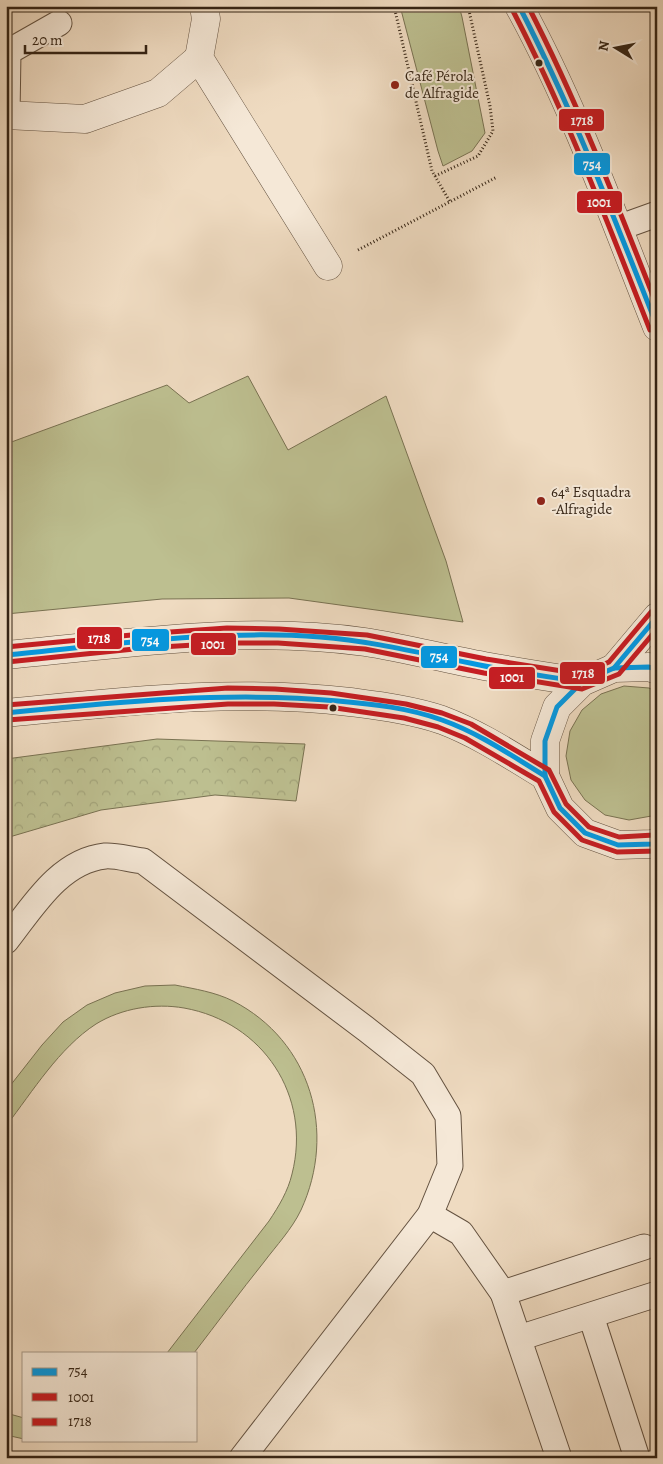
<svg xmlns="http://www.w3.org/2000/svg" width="663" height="1464" font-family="Alegreya,serif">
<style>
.grass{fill:#bdbf90;stroke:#797252}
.forest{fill:url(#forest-crowns);stroke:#797252}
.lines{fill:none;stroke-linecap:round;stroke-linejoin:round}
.service-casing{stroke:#645240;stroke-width:27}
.minor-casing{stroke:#645240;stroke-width:29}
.tertiary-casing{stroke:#645240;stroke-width:29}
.path{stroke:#352415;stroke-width:3;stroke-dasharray:1 2.5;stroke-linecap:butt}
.service{stroke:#f5e8d7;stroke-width:25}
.minor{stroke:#f5e8d7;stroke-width:28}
.tertiary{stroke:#f5e8d7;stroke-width:28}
.bus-1-casing{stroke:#f5e8d7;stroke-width:9}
.bus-2-casing{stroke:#f5e8d7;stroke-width:9}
.bus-3-casing{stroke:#f5e8d7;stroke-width:9}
.bus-1{stroke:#0399e3;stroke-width:5}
.bus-2{stroke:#c61d23;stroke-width:5}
.bus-3{stroke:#c61d23;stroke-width:5}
.bus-dot{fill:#352415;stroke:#f5e8d7;stroke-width:2}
.poi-dot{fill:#8f2418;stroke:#f5e8d7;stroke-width:2}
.labels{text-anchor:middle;stroke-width:4;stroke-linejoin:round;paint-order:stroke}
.poi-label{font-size:15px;fill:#352415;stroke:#f5e8d7;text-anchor:start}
.line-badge{stroke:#f5e8d7;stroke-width:2}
.badge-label{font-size:14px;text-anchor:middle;font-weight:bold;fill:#fff}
</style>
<defs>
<pattern id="forest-crowns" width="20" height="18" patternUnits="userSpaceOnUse" patternTransform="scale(1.25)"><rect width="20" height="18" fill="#bdbf90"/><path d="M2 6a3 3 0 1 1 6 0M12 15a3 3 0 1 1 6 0" fill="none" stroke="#a3a47b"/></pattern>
</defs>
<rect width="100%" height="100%" fill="#efdbc1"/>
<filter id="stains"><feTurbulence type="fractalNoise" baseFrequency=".004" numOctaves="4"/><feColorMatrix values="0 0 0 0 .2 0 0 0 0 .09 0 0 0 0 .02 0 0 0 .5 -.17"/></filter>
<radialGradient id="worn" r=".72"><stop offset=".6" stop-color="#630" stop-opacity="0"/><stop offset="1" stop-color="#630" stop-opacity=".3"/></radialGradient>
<!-- grass -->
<g class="grass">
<polygon points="400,6 459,6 462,17 485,133 472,151 443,166 438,151"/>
<polygon points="248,376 288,450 386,396 446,561 463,622 289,598 162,599 6,614 6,444 167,385 189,403"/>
<polygon points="624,686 649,688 657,692 657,815 629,820 605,815 585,800 571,780 566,756 570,731 582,710 601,694"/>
<path d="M175,985c20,4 40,7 58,16 78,40 104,131 68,209 -9,19 -25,36 -37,52 -24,30 -47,61 -70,91h-27l102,-132c10,-15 19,-30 23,-47 20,-78 -29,-152 -108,-166 -29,-5 -62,0 -88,16 -37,24 -63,67 -90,102v-35l36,-46 21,-23 24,-17 28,-12 30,-7z"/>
<polygon points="6,1413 24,1418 24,1439 6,1435"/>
</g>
<!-- forest -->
<polygon class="forest" points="157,739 305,744 296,801 215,795 101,810 6,838 6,759"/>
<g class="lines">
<!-- service casing -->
<g class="service-casing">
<g id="service">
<polyline points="7,115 8,52 59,23"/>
<polyline points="618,228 657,214"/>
<path d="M6,941c26,-33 53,-80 99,-85 11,-1 26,4 38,5l223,168 57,45 25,42 2,50 -20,49 -188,243"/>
<polyline points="430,1215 461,1233 503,1293 559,1458"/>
<polyline points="503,1293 644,1247"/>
<polyline points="591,1316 637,1458"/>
<polyline points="519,1338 657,1294"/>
</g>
</g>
<!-- minor casing -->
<g class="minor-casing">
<g id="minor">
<polyline points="204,6 206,19 199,58 328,266"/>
<polyline points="6,115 85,119 158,93 199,58"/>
</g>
</g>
<!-- tertiary casing -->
<g class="tertiary-casing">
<g id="tertiary">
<path d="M519,6c56,102 95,213 138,321"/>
<path d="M6,655c119,-11 240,-30 359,-13 40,6 80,17 119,24 33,6 65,11 98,16"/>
<polyline points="614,668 657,617"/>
<polyline points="657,670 649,667 614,668 582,682 557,707 545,741 545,776 560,808 585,833 618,845 653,844 657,842"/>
<path d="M6,713c114,-11 230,-25 344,-11 30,4 63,8 92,18 37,14 70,36 103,56"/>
</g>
</g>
<!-- path -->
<g class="path">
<polyline points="394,6 432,171 450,202"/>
<polyline points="435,176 478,156 493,131 490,106 468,6"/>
<polyline points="358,250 497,177"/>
</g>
<!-- service -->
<use href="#service" class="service"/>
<!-- minor -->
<use href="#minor" class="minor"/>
<!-- tertiary -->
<use href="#tertiary" class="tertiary"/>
<!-- bus-1 casing -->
<g class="bus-1-casing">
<g id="bus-1">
<path d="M519,6c54,104 95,212 138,320"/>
<path d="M6,655c104,-10 210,-26 314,-18 51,4 100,16 150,26 37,8 74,13 112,19"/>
<polyline points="614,668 657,617"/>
<polyline points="657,670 649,667 614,668 582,682 557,707 545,741 545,776 560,808 585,833 618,845 653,844 657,842"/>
<path d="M6,713c111,-11 221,-22 332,-12 35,3 71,7 104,19 37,13 70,36 103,56"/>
</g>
</g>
<!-- bus-2 casing -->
<g class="bus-2-casing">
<g id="bus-2">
<path d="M512,9c54,104 95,212 138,321"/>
<polyline points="7,662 144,648 228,643 278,643 365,649 484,673 582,689 619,674 657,629"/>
<polyline points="7,720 228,704 274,704 329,707 404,718 438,727 465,738 539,781 554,812 582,840 617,852 657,851"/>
</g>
</g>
<!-- bus-3 casing -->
<g class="bus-3-casing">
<g id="bus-3">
<path d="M528,6c50,97 89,198 129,300"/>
<polyline points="6,647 142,634 227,628 279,629 367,635 486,659 581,674 609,662 651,612"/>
<polyline points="6,705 228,688 275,689 331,693 406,704 442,713 471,724 549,770 566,804 589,827 619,837 654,835"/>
</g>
</g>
<!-- bus-1 -->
<use href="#bus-1" class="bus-1"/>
<!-- bus-2 -->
<use href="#bus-2" class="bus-2"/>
<!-- bus-3 -->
<use href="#bus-3" class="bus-3"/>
</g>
<!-- markers -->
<g class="bus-dot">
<circle cx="539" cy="63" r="4.5"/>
<circle cx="333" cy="708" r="4.5"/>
</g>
<g class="poi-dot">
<circle cx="395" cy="85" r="5"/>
<circle cx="541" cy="501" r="5"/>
</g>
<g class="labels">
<!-- poi labels -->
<g class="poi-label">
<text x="405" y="81">Café Pérola<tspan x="405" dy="17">de Alfragide</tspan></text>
<text x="551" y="497">64ª Esquadra<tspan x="551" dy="17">-Alfragide</tspan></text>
</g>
</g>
<g class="line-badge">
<rect x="558" y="108" width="47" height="24" rx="5" fill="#c61d23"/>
<rect x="573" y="152" width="38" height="24" rx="5" fill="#0399e3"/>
<rect x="576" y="190" width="47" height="24" rx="5" fill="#c61d23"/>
<rect x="76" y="626" width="47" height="24" rx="5" fill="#c61d23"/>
<rect x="131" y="628" width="39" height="24" rx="5" fill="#0399e3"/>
<rect x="190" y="632" width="47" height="24" rx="5" fill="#c61d23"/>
<rect x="420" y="645" width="38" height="24" rx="5" fill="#0399e3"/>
<rect x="559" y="661" width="47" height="24" rx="5" fill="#c61d23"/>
<rect x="488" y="666" width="48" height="24" rx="5" fill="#c61d23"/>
</g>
<g class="badge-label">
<text x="582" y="125">1718</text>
<text x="592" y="169">754</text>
<text x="599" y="207">1001</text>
<text x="99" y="643">1718</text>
<text x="150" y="645">754</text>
<text x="213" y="649">1001</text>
<text x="439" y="661">754</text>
<text x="583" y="678">1718</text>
<text x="512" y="682">1001</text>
</g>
<!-- margin -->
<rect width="663" height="1464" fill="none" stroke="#efdbc1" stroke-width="25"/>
<rect x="8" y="8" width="648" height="1449" fill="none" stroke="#352415" stroke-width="2.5"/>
<rect x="12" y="12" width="638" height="1439" fill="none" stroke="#352415"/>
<!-- legend -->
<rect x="22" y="1352" width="175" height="90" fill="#f5e8d7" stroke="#a89a89"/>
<rect x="32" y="1368" width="25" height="8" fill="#0399e3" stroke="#a89a89"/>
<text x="68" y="1376" font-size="15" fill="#352415">754</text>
<rect x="32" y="1393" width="25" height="8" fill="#c61d23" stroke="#a89a89"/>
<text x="68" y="1402" font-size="15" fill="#352415">1001</text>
<rect x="32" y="1418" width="25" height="8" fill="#c61d23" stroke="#a89a89"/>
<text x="68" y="1426" font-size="15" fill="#352415">1718</text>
<!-- north arrow -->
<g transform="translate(616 48) rotate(280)" stroke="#f5e8d7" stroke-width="4" paint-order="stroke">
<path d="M0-4L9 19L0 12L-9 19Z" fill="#352415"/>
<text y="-8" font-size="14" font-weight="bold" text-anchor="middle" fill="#352415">N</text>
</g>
<!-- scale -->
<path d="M25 45v8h121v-8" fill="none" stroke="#352415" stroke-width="2.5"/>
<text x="32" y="45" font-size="15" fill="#352415" stroke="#f5e8d7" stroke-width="4" paint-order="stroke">20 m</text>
<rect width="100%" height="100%" filter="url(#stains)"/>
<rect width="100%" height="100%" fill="url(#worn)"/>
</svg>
